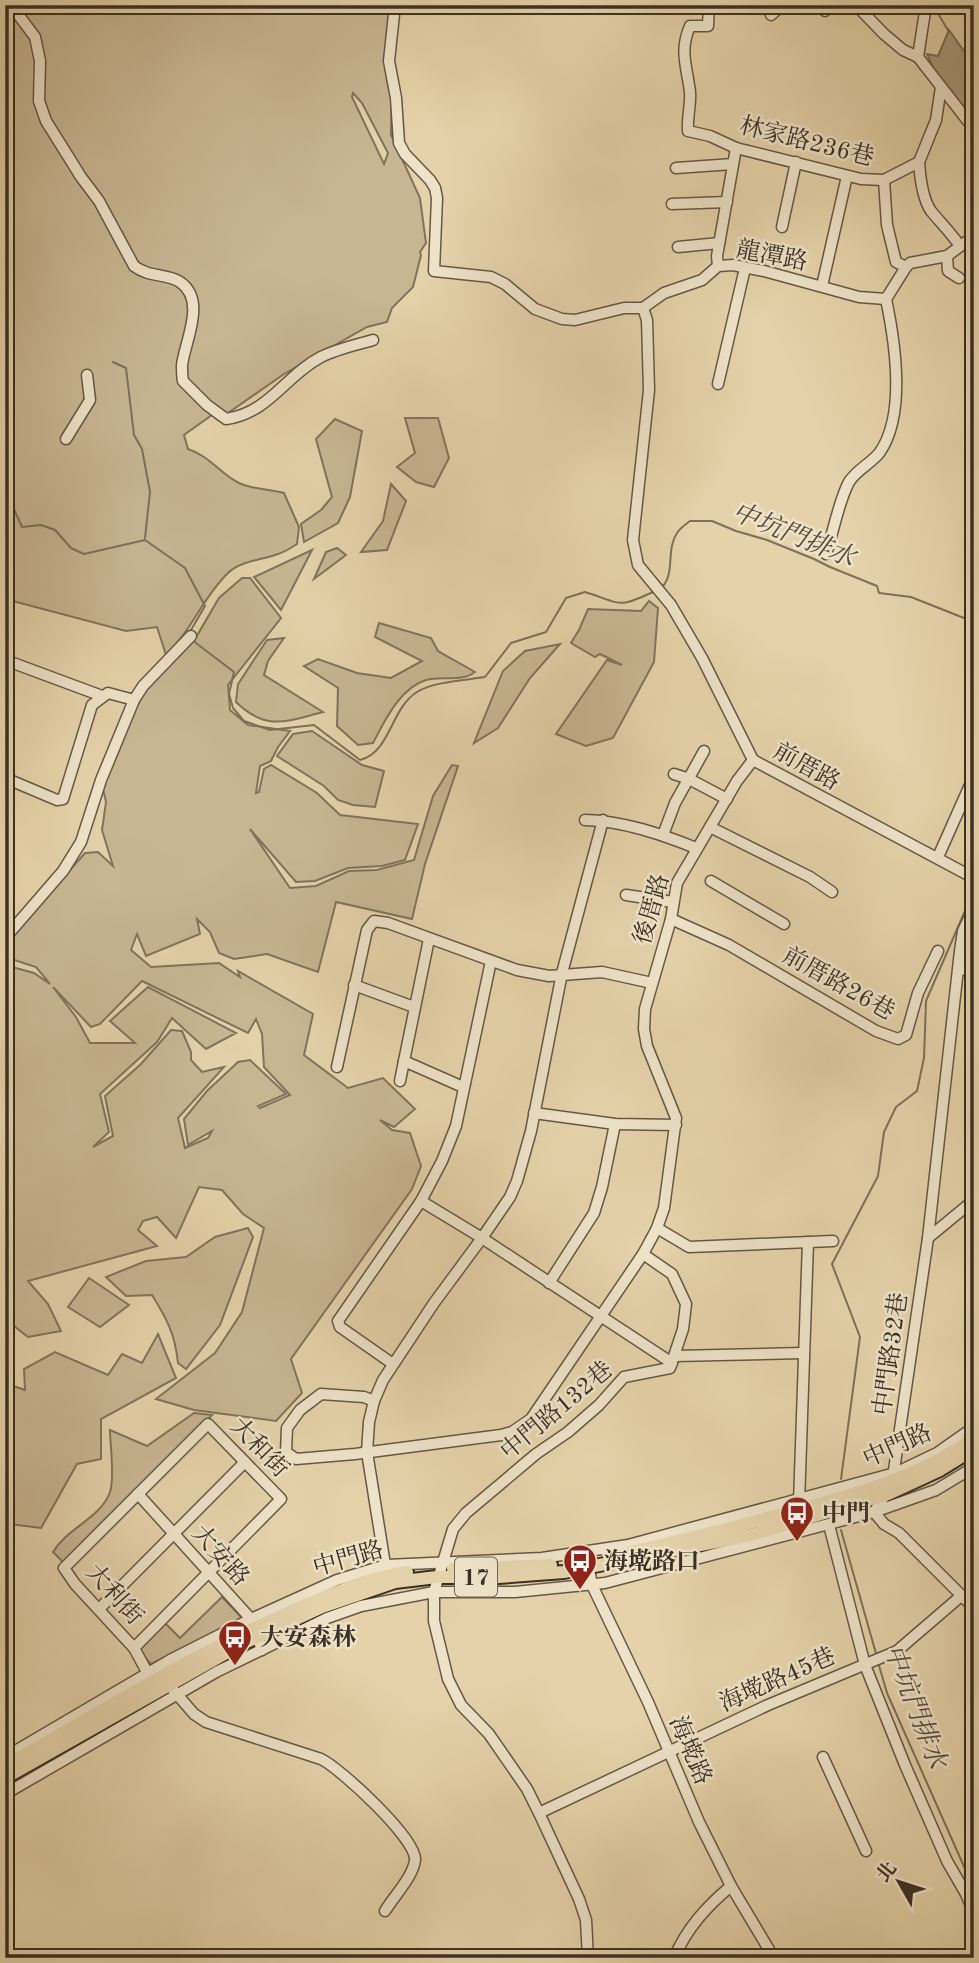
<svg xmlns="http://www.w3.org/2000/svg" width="979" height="1963" font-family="'Old Standard TT','Noto Serif TC',serif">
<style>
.green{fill:#c8b693;stroke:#82735c;stroke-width:2;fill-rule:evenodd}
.water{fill:#ab9b7d;stroke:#7e705a;stroke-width:2}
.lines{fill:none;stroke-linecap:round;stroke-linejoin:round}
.stream{stroke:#7e705a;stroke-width:2}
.minor-casing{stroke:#665846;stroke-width:13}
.major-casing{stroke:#3b3025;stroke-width:16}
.minor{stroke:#eee2c8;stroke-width:10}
.major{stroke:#e5d2aa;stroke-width:12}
.labels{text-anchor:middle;stroke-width:5;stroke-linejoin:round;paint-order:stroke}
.shield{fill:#eee2c8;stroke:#716556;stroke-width:2}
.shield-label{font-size:23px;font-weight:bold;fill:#3b3025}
.street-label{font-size:24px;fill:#3b3025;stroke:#eee2c8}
.poi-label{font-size:24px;font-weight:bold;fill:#3b3025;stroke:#eee2c8;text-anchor:start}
.water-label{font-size:26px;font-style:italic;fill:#574b3b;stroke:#eee2c8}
</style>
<rect width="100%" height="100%" fill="#e5d2aa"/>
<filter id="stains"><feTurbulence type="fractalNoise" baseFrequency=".00286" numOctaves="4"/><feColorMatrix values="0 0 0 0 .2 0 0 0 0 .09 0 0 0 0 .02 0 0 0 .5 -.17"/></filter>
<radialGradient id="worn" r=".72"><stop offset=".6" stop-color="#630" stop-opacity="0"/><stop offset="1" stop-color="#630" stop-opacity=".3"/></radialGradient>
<!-- green -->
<g class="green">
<path d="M5,5h388l-2,130 29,63 6,45 -6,9 1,3 -8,32 -21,21 -5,14 -20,5 -83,47 -66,46 -6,-5 -28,20 4,14c22,7 32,25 51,34 11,6 32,6 45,10l15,34 -2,17c-6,4 -12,8 -19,10 -16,6 -38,7 -50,19 -25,24 -36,57 -62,82l-9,-28 -31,4 -121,-32zM353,93l9,10 26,50 -4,11 -32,-67z"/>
<polygon points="405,418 438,418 449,458 434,487 416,482 397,467 415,453"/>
<polygon points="335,419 362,431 350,497 338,523 304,542 301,524 321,510 332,497 316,439"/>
<polygon points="391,484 406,501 387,550 361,552 383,521"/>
<polygon points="337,548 346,555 314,579 326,552"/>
<polygon points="312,550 281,610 254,577"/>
<path d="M242,578h8l31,40 -53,67 2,25 18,15 42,6 -12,16 -7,14 -11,5 -4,27 3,-1 5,-23 7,-4 46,28 23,22 78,9 -13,36 -23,6 -34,2 -33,13 -19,1 -46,-53 40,59 26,-2 33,-15 28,-1 37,-10 19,-64 19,-31 6,1 -33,98 -13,55 -76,-17 -18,70 -51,-18 -33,5 -15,-6 -9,-21 -13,-13 3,15 -54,22 -9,-22 -6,16 20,17 68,-4 21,14 -2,-6 75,43 -9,41 44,33 35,-10 32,31 -21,18 -14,-7 12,10 18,3 11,33 -9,23 -121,170 11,34 -26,28 -82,-11 -38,-11 59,-46 27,-41 22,-84 -21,-14 -21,-24 -23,-3 -23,51 -19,-21 -14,4 -5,9 19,16 -129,35 20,23 13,27 -33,6 -23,-18v-354l29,8 16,11 -14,-17 -31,-10v-13l80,-91 13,-1 15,14 -11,-36 4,-28 -5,-22 39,-90 55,-51 24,-41zM142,981l106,52 8,-14 6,15 2,33 26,28 -30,13 -2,-2 28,-12 -36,-34 -12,2 -31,29 -23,28 4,26 24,-14 -4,7 -23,10 -7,-30 46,-51 -22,5 -11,-12v-8l-9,-21 -11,-1 -30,34 -36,32 8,40 -20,11 16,-15 -9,-38 57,-52 15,-24 34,31 30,-16 -88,-46 -38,34 25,22h-45l-14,-26 -23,-30 38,40 9,-3z"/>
<polygon points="649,601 658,608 654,662 613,738 586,746 556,734 607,660 622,665 600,654 595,657 571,643 579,630 588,609 641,611"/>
<path d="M379,623l52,15 7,13 37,21c-15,11 -32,3 -49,8 -26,8 -41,40 -53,63l-15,2 -21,-19 1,-38 -34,-22 14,-7 39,14 34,5 31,-17 -47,-24z"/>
<path d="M284,638l-16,23 -4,14 59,37c-36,9 -56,20 -87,-10l2,-18 29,-44z"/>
<polygon points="560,644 530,678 498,728 474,743 503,671 525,651"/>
<polygon points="312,731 362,765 384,771 375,807 353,805 338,800 324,786 277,756 293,734"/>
<path d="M248,1228l5,9 -33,88 -34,44 -8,-6c-3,-29 -11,-44 -26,-68l-26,1 -20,-19 40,-16 40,-4 29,-20z"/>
<polygon points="89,1278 129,1305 100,1327 68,1307"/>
<polygon points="158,1334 176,1378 101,1419 101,1459 77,1464 41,1528 10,1524 5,1518 5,1383 25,1390 24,1369 55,1352 108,1375 122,1354 142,1363"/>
<path d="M194,1413l18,2 -147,149 -12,-12c14,-24 48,-34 57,-60 5,-14 0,-47 0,-62l37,16z"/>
<polygon points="222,1597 243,1619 151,1664 138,1650 165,1623 180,1638"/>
</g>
<!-- water -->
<polygon class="water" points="949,30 974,65 974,121 934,70 927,54 938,56"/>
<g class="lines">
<!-- stream -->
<g class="stream">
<polyline points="933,5 949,32"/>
<polyline points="113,362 126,368 134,435 142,449 150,492 145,538"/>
<polyline points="5,471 11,474 13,507 22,527 41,525 55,530 71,548 84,554 145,540 185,568 205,606 191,630"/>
<path d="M663,586c12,-14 3,-37 14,-53 3,-5 9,-9 13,-12h22l24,10 31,9 47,19 16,8 47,19 2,7 32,4 63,25"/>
<path d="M192,640l42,32 -5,22 4,14 11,13 26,9 44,-5 46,35c31,-8 30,-51 57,-68 15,-10 49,-12 68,-15l26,-34 35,-11 20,-34 19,-6c38,12 32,17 70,-1"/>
<polyline points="841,1479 860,1337 832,1264 878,1176 884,1132 896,1107 917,1091 924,1058 926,1001 974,890"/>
<polyline points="841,1530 877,1657"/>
<polyline points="878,1662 887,1693 974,1889"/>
</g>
<!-- minor casing -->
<g class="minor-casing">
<g id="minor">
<path d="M11,5l24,32 5,24 -1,40 7,20 35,56 18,24 35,65c16,12 32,7 46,16 27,18 5,59 2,83 0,5 0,11 1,16l24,24 19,14c43,-6 60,-44 95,-62 16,-8 35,-12 52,-17"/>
<polyline points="395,5 389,61 396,98 399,143 405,154 430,180 435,188 437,198 434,271 491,277 505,284 535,309 562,319 575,320 624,308 643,308 664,293 702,280 718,266 733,265 764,271 859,297 886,299"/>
<path d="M709,5l-1,21h-18c-11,25 -3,41 0,66 1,12 -3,26 -2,39l22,5 26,12 125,31 23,1 35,-18 17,-42 5,-33"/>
<polyline points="819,5 825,11"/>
<polyline points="856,5 884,34 903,50 918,57 974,129"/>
<polyline points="771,15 782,5"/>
<polyline points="918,57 926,5"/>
<path d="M919,162c1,15 3,36 12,49 9,11 20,22 29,35"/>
<polyline points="676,168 733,164"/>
<polyline points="884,180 887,225 896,262 906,267"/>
<polyline points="672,204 727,202"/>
<polyline points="782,227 796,162"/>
<polyline points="678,247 719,243"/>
<polyline points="947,256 948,271 959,278"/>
<polyline points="718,266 717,256 736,148"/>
<polyline points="822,286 847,176"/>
<polyline points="886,299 906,267 910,263 947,256 974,236"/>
<polyline points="643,308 647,320 649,390 633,540 638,565 671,605 702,658 753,760 974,878"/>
<polyline points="718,384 745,268"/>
<polyline points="66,439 90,400 87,375"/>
<path d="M826,554c7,-21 13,-54 23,-72 7,-12 23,-19 31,-30 26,-38 15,-110 6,-153"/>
<polyline points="5,660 102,696"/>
<polyline points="674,774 689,779 727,799"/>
<polyline points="5,778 57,800 63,799 92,705 108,693 134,700"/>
<path d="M585,820c38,1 76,14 111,28"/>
<polyline points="710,827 810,877 832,892"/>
<polyline points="663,835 675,803 704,751"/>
<polyline points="938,857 974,776"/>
<polyline points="711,881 784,924"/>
<polyline points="626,895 673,902"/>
<polyline points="671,919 729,945 876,1031 898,1039 906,1035 918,993 938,951"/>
<polyline points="5,938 63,871 81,842 101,780 134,700 143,686 191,636"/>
<polyline points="429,939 404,1061 463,1087"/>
<polyline points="958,972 974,960"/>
<polyline points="354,985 414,1007"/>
<polyline points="337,1067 367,930 374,921 388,923 517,970 549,976 602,972 652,983"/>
<polyline points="400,1081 404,1061"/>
<polyline points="534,1113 615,1124 676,1125"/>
<polyline points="421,1201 482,1238 672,1363"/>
<polyline points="657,1228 689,1247 833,1241"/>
<polyline points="928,1238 974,1200"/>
<polyline points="549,1283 594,1213 602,1187 615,1124"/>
<polyline points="675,1356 802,1353"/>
<polyline points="393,1364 340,1327 338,1321 421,1201 442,1161 456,1126 491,961"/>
<polyline points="374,1401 364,1397 321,1394 300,1410 287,1428 286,1452 296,1459 355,1454 501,1435 512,1432 531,1419 643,1254"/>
<polyline points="893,1477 928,1238 960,951 963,931 974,908"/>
<polyline points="888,1491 874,1512 884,1524 899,1533 974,1608"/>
<polyline points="138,1494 251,1619 262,1650"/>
<polyline points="799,1503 808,1242"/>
<polyline points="829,1525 865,1665 905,1765 947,1861 966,1894 974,1913"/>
<polyline points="586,1553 592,1585 648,1702 699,1822 731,1886 774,1958"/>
<polyline points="386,1571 367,1452 369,1422 374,1401 383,1380 434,1303 482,1238 510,1197 517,1181 531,1131 562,973 603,820"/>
<polyline points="99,1609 245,1462"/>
<path d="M134,1648l147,-149 -73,-75 -144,144 11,16 59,64 13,24 22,13 25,29 12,8 115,37c19,9 96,80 94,101 -2,17 -21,36 -30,51"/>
<polyline points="5,1757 170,1660 251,1619 337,1580 386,1565 542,1558 628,1545 895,1473 937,1453 974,1427"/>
<polyline points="823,1757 866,1851"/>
<polyline points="5,1794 216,1672 327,1618 361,1606 434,1592 515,1592 605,1583 874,1512 936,1490 974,1467"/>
<polyline points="539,1813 768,1705 897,1651 961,1596"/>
<polyline points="588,1958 586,1920 579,1899 539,1813 527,1789 489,1734 461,1705 448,1679 434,1621 434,1592 453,1529 466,1513 536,1454 568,1432 599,1405 624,1377 670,1368 683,1329 686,1304 672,1274 643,1254 657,1228 664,1208 676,1118 647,1046 644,1029 645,1009 671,919 677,883 737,781 753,760"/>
<path d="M674,1958c13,-30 32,-51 57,-72"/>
</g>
</g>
<!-- major casing -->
<g class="major-casing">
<g id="major">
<path d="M631,1552c64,-15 128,-30 191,-49 54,-15 106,-32 152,-65"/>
<polyline points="453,1569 551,1565"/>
<path d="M5,1766c97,-55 193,-115 296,-159 35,-15 69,-30 106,-35"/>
<polyline points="5,1778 242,1644 322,1607 395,1582 437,1577 499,1577 564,1572 751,1535 888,1494 940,1470 974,1449"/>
</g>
</g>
<!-- minor -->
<use href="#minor" class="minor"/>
<!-- major -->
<use href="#major" class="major"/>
</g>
<!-- icons -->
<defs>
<g id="bus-pin" transform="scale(1.75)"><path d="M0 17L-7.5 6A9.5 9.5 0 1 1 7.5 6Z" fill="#8f2418" stroke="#eee2c8"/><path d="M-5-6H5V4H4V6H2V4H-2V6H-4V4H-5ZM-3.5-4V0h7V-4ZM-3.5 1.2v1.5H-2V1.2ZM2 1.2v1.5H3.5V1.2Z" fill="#fff"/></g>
</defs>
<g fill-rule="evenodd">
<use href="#bus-pin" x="797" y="1513"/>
<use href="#bus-pin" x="580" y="1561"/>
<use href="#bus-pin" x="235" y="1637"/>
</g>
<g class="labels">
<!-- shield labels -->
<rect class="shield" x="455" y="1557.5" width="42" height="39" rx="5"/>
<g class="shield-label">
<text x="476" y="1585">17</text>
</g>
<!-- street labels -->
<g class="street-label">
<text transform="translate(807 141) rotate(14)" y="8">林家路236巷</text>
<text transform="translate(772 255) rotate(11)" y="8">龍潭路</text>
<text transform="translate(807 766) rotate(29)" y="8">前厝路</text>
<text transform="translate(651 909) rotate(-74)" y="8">後厝路</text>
<text transform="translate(839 983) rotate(29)" y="8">前厝路26巷</text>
<text transform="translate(890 1354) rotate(-82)" y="8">中門路32巷</text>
<text transform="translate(556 1410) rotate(-40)" y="8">中門路132巷</text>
<text transform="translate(897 1445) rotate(-24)" y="8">中門路</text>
<text transform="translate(260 1447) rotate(46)" y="8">大和街</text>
<text transform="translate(221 1555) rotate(48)" y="8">大安路</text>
<text transform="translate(348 1558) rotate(-16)" y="8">中門路</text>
<text transform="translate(115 1594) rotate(48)" y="8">大利街</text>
<text transform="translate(777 1679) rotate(-24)" y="8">海墘路45巷</text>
<text transform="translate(691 1750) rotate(67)" y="8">海墘路</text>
</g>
<!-- poi labels -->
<g class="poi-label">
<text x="822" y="1521">中門</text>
<text x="604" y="1569">海墘路口</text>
<text x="260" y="1645">大安森林</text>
</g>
<!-- water labels -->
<g class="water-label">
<text transform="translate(794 534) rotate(22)" y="9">中坑門排水</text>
<text transform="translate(916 1706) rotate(69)" y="9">中坑門排水</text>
</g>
</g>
<!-- margin -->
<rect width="979" height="1963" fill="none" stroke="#e5d2aa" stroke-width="28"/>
<rect x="7" y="7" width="965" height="1949" fill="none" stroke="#3b3025" stroke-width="3.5"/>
<rect x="14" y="14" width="951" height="1935" fill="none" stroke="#3b3025" stroke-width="2"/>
<!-- north arrow -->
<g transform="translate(899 1882) rotate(309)" stroke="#eee2c8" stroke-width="5" paint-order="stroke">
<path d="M0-5L12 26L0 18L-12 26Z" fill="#3b3025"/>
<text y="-10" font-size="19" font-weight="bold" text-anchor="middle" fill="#3b3025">北</text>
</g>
<rect width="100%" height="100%" filter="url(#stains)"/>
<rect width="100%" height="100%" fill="url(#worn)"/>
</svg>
